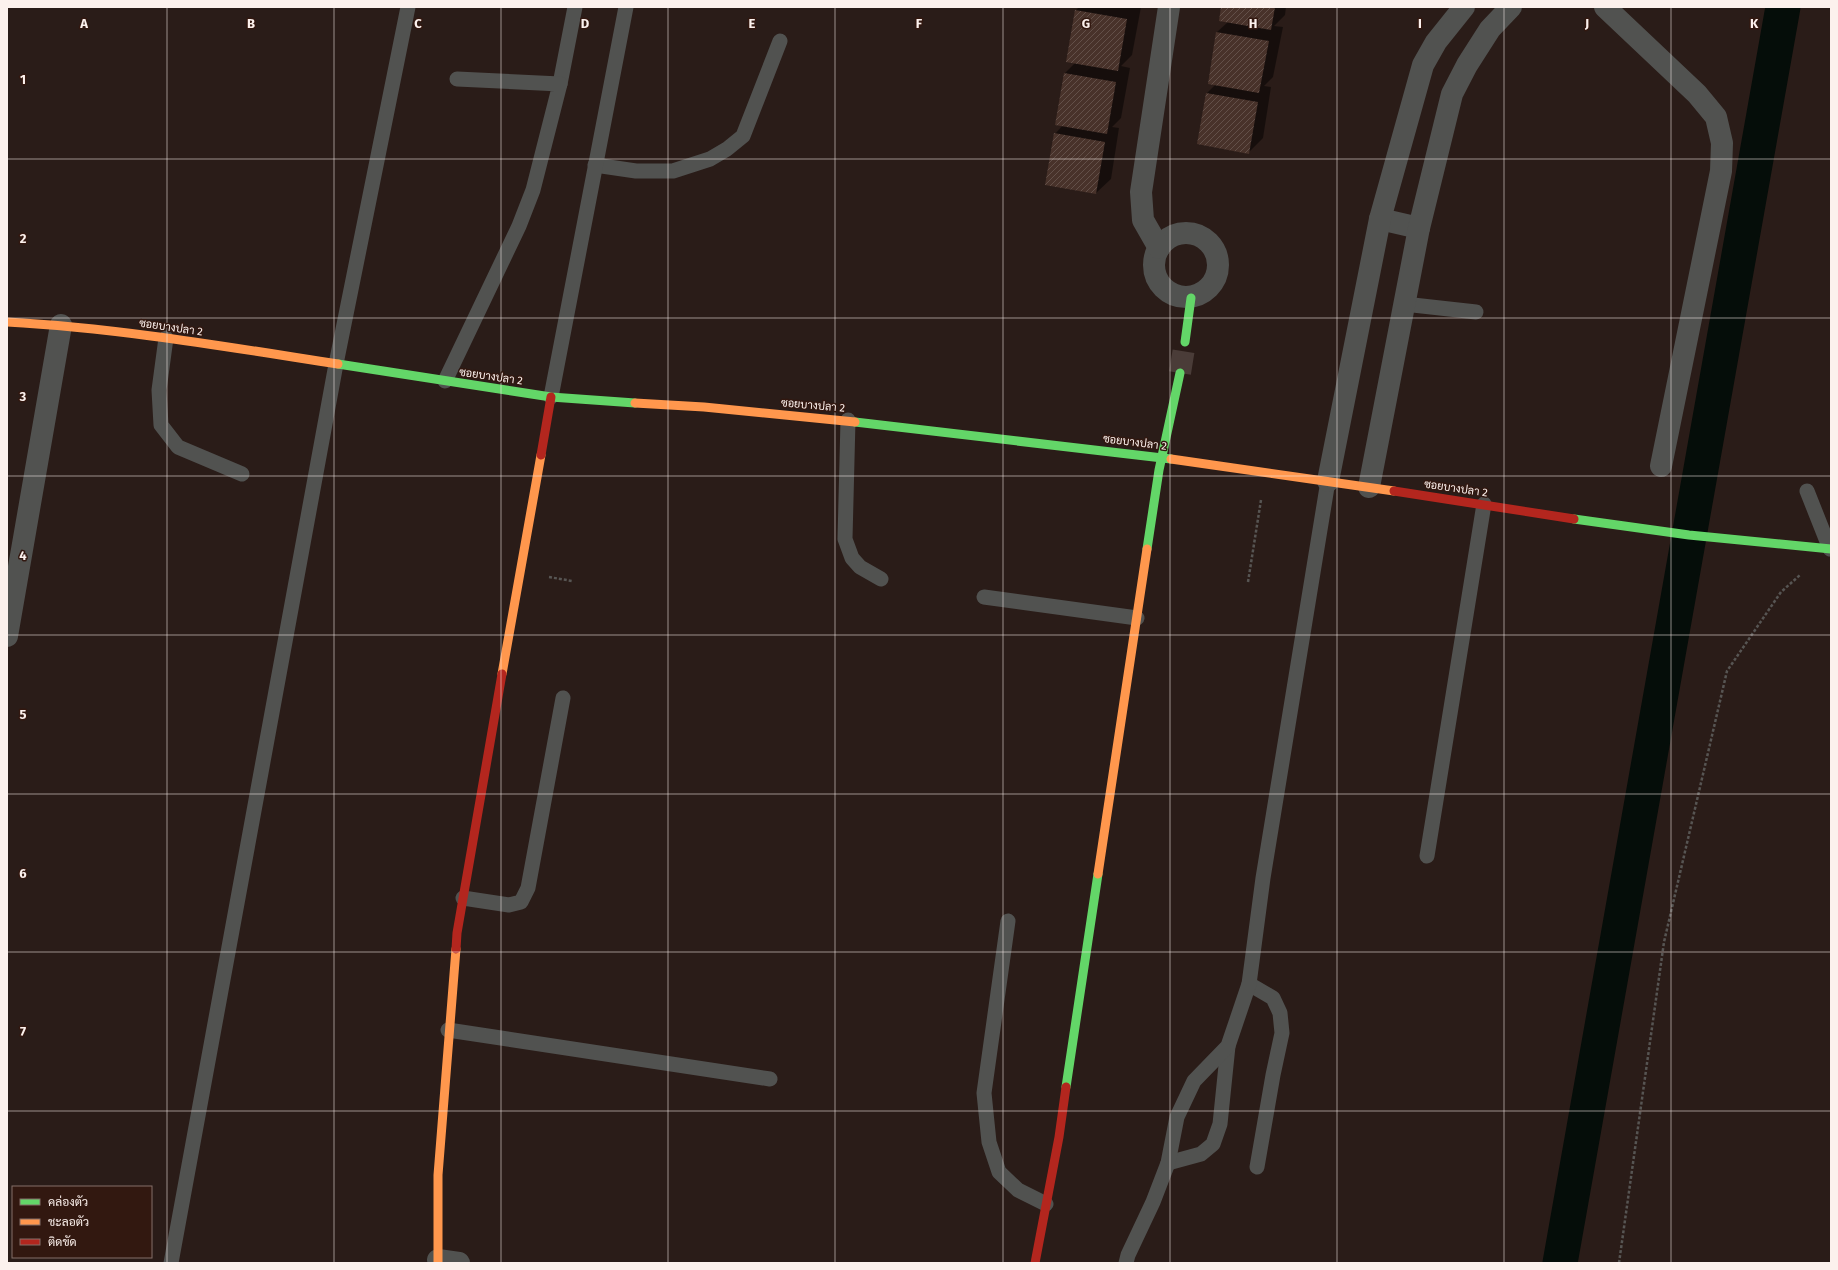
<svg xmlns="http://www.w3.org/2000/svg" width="1838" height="1270" font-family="'Fira Sans',Sarabun,sans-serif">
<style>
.shadow{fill:#0007}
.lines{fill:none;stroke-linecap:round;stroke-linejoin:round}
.canal{stroke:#050d09;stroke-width:35}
.building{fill:url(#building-hatch)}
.secondary-tunnel{stroke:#4a3c38;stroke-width:22;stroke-dasharray:22 11;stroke-linecap:butt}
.path{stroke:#575553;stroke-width:2.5;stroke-dasharray:3 2;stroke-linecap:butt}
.lane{stroke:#515250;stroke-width:15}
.street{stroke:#515250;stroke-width:22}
.fast{stroke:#63d668;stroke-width:9}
.slow{stroke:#ff974d;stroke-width:9}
.jam{stroke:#b3261e;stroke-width:9}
.grid{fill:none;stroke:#fcf1ed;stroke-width:1;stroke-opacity:0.55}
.labels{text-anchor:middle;stroke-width:3;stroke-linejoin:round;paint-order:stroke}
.street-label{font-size:11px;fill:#fcf1ed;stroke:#321810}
.grid-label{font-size:13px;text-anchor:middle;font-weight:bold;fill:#fcf1ed;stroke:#321810;stroke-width:3;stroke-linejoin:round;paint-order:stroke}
</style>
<defs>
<pattern id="building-hatch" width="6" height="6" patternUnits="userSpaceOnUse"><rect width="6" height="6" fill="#48322a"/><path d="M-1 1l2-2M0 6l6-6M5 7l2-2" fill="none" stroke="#635049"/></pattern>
</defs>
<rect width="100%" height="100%" fill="#2a1c18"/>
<!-- shadow -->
<g class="shadow">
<polygon points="1079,7 1141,7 1132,55 1121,66 1130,68 1121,118 1112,127 1119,128 1111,179 1096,193 1046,184 1055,134 1063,125 1057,124 1065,73 1076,62 1068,61 1076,10"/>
<polygon points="1222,7 1286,7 1285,15 1274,26 1283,27 1273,77 1264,86 1271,87 1263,138 1248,153 1207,93 1216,84 1217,32 1228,22"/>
</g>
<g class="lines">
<!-- canal -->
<polyline class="canal" points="1560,1263 1783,7"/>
</g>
<!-- building -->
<g class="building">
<polygon points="1221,7 1275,7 1271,30 1219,21"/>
<polygon points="1075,10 1127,19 1118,71 1066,62"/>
<polygon points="1216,32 1269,41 1259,93 1208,84"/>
<polygon points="1064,73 1116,82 1107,134 1055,125"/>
<polygon points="1206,93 1258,102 1249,154 1197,144"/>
<polygon points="1054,133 1105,142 1096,194 1045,185"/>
</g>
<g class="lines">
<!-- secondary-tunnel -->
<polyline class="secondary-tunnel" points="1180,373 1185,342"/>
<!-- path -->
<g class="path">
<polyline points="549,577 572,581"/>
<polyline points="1248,582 1261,500"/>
<polyline points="1619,1263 1664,942 1727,671 1781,592 1800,575"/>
</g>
<!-- lane -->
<g class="lane">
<polyline points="560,84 575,7"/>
<polyline points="595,165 636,171 673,171 710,159 727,149 743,136 780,41"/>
<polyline points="1404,304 1476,312"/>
<polyline points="166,338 159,390 161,425 178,447 242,474"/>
<polyline points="445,381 519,226 533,190 560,84 457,79"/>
<polyline points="551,397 626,7"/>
<polyline points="848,420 845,539 852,558 860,567 881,579"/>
<polyline points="1807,491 1830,549"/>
<polyline points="984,597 1137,618"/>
<polyline points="1427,856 1484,504"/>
<polyline points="463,898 509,905 521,902 528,888 563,698"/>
<polyline points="1008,921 984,1093 989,1142 999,1172 1018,1190 1046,1204"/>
<polyline points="1249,984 1273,998 1280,1013 1282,1033 1273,1075 1257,1167"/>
<polyline points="448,1030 770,1079"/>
<polyline points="1168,1163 1201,1154 1213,1144 1220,1124 1228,1046"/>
<polyline points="171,1263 336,364 408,7"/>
<polyline points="1126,1263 1128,1255 1153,1202 1168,1163 1177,1117 1194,1081 1228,1046 1249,984 1263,878 1328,481"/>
</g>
<!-- street -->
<g class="street">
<polyline points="1605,7 1697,94 1716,117 1722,143 1721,171 1661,466"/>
<polyline points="1380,219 1419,228"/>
<circle cx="1186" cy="265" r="32"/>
<polyline points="1159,248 1143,220 1141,192 1169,7"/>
<polyline points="1328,481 1380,219 1423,65 1436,42 1464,7"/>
<polyline points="1369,487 1419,228 1452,94 1467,65 1490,29 1511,7"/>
<polyline points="7,636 61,325"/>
<polyline points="438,1260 459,1263"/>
</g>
<!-- fast -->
<g class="fast">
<polyline points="1185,342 1191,298"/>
<polyline points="338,364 551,397 635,403"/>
<polyline points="855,422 1171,459"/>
<polyline points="1574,519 1689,535 1831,549"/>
<polyline points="1147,549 1159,470 1180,373"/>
<polyline points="1066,1087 1098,874"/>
</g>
<!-- slow -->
<g class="slow">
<path d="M7,322c111,6 221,25 331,42"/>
<polyline points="635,403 704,407 855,422"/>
<polyline points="1171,459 1394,491"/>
<polyline points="502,674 541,455"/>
<polyline points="1098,874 1147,549"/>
<polyline points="438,1263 438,1175 456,949"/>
</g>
<!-- jam -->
<g class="jam">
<polyline points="541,455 551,397"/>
<polyline points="1394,491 1574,519"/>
<polyline points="456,949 457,933 502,674"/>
<polyline points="1035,1263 1059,1137 1066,1087"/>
</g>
</g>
<!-- grid -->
<path class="grid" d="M167,7v1256M334,7v1256M501,7v1256M668,7v1256M835,7v1256M1003,7v1256M1170,7v1256M1337,7v1256M1504,7v1256M1671,7v1256M7,159h1824M7,318h1824M7,476h1824M7,635h1824M7,794h1824M7,952h1824M7,1111h1824"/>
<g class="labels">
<!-- street labels -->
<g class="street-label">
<text transform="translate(171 327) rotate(8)" y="4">ซอยบางปลา 2</text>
<text transform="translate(491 376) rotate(8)" y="4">ซอยบางปลา 2</text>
<text transform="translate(813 405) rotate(5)" y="4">ซอยบางปลา 2</text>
<text transform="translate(1135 442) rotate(7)" y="4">ซอยบางปลา 2</text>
<text transform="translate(1456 488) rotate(8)" y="4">ซอยบางปลา 2</text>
</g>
</g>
<g class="grid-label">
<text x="84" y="28">A</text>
<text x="251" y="28">B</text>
<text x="418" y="28">C</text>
<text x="585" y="28">D</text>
<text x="752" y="28">E</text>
<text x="919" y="28">F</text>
<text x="1086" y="28">G</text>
<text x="1253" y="28">H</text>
<text x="1420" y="28">I</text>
<text x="1587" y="28">J</text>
<text x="1754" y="28">K</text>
<text x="23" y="84">1</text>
<text x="23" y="243">2</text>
<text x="23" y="401">3</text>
<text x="23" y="560">4</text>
<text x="23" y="719">5</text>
<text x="23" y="878">6</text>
<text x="23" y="1036">7</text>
</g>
<!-- border -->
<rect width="1838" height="1270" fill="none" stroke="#fcf1ed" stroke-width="16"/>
<!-- legend -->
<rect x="12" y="1186" width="140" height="72" fill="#321810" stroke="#836f68"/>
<rect x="20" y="1199" width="20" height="6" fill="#63d668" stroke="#836f68"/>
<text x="48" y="1206" font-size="12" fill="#fcf1ed">คล่องตัว</text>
<rect x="20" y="1219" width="20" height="6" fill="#ff974d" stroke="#836f68"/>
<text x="48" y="1226" font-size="12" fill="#fcf1ed">ชะลอตัว</text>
<rect x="20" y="1239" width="20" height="6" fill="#b3261e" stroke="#836f68"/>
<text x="48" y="1246" font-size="12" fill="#fcf1ed">ติดขัด</text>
</svg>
